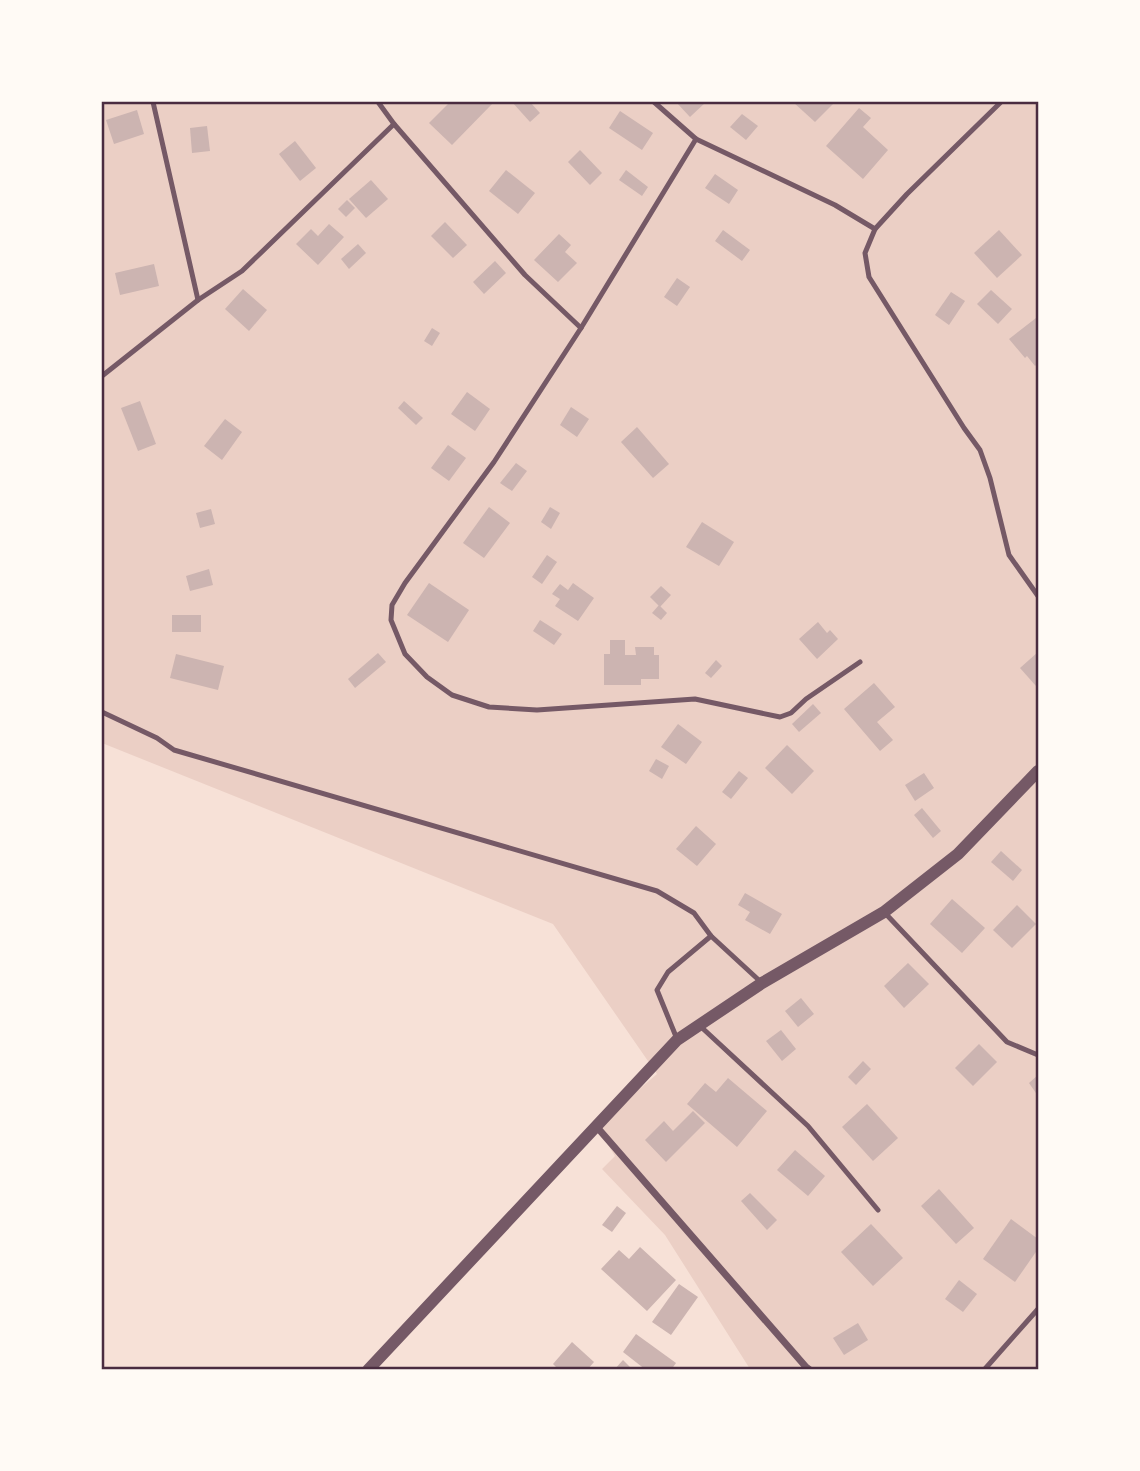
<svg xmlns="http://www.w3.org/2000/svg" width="1140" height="1471" font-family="'Titillium Web',sans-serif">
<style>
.green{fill:#ebcfc5}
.building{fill:#ccb4b1}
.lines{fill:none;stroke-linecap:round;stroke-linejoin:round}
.service{stroke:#755966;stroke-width:5}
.minor{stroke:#755966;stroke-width:7}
.tertiary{stroke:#755966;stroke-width:12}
.neatline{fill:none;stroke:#4a2c40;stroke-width:2.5}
</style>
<rect width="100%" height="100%" fill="#f7e1d7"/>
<!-- green -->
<polygon class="green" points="102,102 1038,102 1038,1369 750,1369 665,1235 602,1169 615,1156 596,1126 657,1074 553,924 102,743"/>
<!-- building -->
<g class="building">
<polygon points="450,102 494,102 452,145 429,123"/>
<polygon points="512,102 530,102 540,113 530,122"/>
<polygon points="676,102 706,102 690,117"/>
<polygon points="793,102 835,102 815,122"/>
<polygon points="859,108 871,118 863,127 888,150 863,179 826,146"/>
<polygon points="137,110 144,134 114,144 106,120"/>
<polygon points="620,111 653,133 642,150 609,128"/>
<polygon points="742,114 758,126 746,140 730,127"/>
<polygon points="207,126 210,151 192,153 190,128"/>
<polygon points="295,141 316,168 300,181 279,154"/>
<polygon points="580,150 602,173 590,185 568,162"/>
<polygon points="506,170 535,193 518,214 489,191"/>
<polygon points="626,170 648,187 642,196 619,180"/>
<polygon points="715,174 738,190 729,204 705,188"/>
<polygon points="371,180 388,199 366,218 349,199"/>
<polygon points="347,200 355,208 346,217 338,209"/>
<polygon points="445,222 467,245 453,258 431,236"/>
<polygon points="329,224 344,237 318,265 296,244 311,229 318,236"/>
<polygon points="723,230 750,250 742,261 715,241"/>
<polygon points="999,230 1022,255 997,278 974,253"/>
<polygon points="559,234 571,245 565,252 577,263 558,282 534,260"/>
<polygon points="358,244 366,253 349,269 341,259"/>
<polygon points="495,261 506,273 484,294 473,282"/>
<polygon points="154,264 159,286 120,295 115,273"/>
<polygon points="677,278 690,287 677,306 664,297"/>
<polygon points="243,289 267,310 249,331 225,309"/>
<polygon points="991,290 1012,309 998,324 977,304"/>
<polygon points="951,292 965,301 949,325 935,315"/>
<polygon points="1036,318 1038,321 1038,363 1035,366 1027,356 1025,358 1009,339"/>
<polygon points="432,328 440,333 432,346 424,341"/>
<polygon points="467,392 490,409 475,431 451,414"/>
<polygon points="140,401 156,444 138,451 121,408"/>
<polygon points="404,401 423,418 416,425 398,408"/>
<polygon points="571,407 589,419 577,437 560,425"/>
<polygon points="225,419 242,432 222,460 204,446"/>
<polygon points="637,427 669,464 653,478 621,442"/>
<polygon points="448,445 466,458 449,481 431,468"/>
<polygon points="516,463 527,471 512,491 500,483"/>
<polygon points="489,507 510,523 484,558 463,543"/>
<polygon points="550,507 560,513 551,529 541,522"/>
<polygon points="211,509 215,524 200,528 196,513"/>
<polygon points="702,522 734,542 719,566 686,547"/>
<polygon points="547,555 557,562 542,584 532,577"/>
<polygon points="209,569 213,585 190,591 186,576"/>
<polygon points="429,583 469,610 448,642 407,615"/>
<polygon points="573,583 594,598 578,621 555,606 560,599 552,594 560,584 568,590"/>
<polygon points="661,586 671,595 660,607 650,597"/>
<polygon points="659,605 667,613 661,620 652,613"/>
<rect x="172" y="615" width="29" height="17"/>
<polygon points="540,620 562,634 554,645 533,631"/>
<polygon points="818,622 827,633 830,630 838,639 817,659 799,639"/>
<polygon points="610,640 625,640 625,655 636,655 635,647 654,647 654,655 659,655 659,679 641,679 641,685 604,685 604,654 610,654"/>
<polygon points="1038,652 1038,684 1036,686 1020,668"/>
<polygon points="378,653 386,662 355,688 348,679"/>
<polygon points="176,654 224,666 218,690 170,678"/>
<polygon points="716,660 722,666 711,678 705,673"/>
<polygon points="874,683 895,707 877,722 893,740 880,751 844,709"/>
<polygon points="813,704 821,713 799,732 792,724"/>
<polygon points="678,724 702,742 686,764 661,747"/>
<polygon points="787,745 814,771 792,794 765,768"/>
<polygon points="656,759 669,766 662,779 649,771"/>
<polygon points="739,771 748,778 731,799 722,792"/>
<polygon points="924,773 934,788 915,801 905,785"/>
<polygon points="922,808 941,831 933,838 914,815"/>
<polygon points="696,826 716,844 697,866 676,849"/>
<polygon points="1001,851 1022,870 1013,881 991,862"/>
<polygon points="745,893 782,914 770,934 745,920 750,912 738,905"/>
<polygon points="952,899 985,928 962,953 930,924"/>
<polygon points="1017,905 1036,924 1012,948 993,930"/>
<polygon points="908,963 929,984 904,1008 884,986"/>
<polygon points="801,998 814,1014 798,1027 785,1011"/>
<polygon points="781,1030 796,1049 782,1061 766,1041"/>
<polygon points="979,1044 997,1062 973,1086 955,1068"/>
<polygon points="863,1061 871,1069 856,1085 848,1077"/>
<polygon points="1038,1075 1038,1096 1029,1083"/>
<polygon points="728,1078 767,1111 737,1147 687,1104 705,1083 716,1092"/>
<polygon points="867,1104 898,1138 873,1161 842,1127"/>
<polygon points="693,1111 705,1123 666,1162 645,1140 664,1121 673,1131"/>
<polygon points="795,1150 825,1176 808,1196 777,1170"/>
<polygon points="939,1189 974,1228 956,1244 921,1206"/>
<polygon points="750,1193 777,1220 767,1230 741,1201"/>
<polygon points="617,1206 626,1213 612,1232 602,1225"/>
<polygon points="1011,1219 1038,1239 1038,1249 1015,1282 983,1259"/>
<polygon points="871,1224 903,1258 873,1286 841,1252"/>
<polygon points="640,1247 676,1280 647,1311 601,1269 619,1250 629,1259"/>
<polygon points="959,1280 977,1294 963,1312 945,1299"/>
<polygon points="679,1284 698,1297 671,1335 652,1322"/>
<polygon points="858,1323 868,1340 844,1355 833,1338"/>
<polygon points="636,1334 676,1363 671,1370 646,1370 623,1352"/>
<polygon points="572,1342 594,1362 587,1370 559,1370 553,1364"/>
<polygon points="623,1360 633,1370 614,1370"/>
</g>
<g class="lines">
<!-- service -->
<g class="service">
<polyline points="153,102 198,300"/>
<polyline points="378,102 394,124 525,275 581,328"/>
<polyline points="654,102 696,139 835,205 875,229 865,253 869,277 964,428 980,450 990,478 1009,555 1038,596"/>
<polyline points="696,139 581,328 494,462 405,583 392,605 391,620 405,654 427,677 452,695 489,707 537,710 695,699 780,717 791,713 806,699 860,662"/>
<polyline points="875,229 907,194 1001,102"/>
<polyline points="102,376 198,300 242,271 394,124"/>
<polyline points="102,712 157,738 174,750 657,891 694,913 711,936 762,983"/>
<polyline points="884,912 1007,1042 1038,1055"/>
<polyline points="699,1025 808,1126 878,1210"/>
<polyline points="677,1039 657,990 668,972 711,936"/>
<polyline points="984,1370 1038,1309"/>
</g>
<!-- minor -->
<polyline class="minor" points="596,1126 806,1367 810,1370"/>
<!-- tertiary -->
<polyline class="tertiary" points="368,1370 677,1040 762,983 884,912 958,854 1038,771"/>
</g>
<!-- border -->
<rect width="1140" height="1471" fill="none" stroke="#fffaf5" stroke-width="206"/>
<rect x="103" y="103" width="934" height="1265" class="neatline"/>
</svg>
